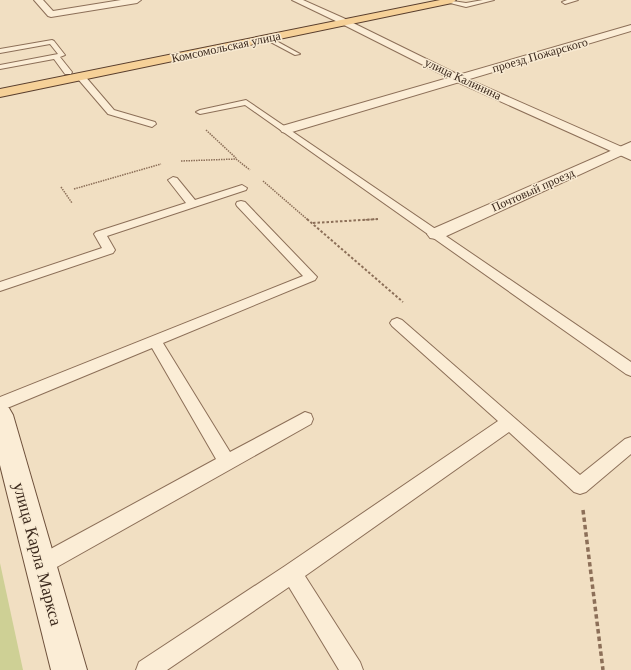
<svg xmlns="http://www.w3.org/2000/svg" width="631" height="670" font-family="'Times New Roman',serif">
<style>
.green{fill:#ced095}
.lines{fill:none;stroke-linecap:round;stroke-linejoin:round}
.service-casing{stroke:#8c6f58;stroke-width:2}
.minor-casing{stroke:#8c6f58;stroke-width:2}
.tertiary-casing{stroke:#8c6f58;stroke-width:2}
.secondary-casing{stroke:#6e503b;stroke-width:2}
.primary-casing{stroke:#593e2d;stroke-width:2}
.path-far2{stroke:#8c6f58;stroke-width:1.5;stroke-dasharray:1.5 1;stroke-linecap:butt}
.path-far1{stroke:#8c6f58;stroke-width:2;stroke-dasharray:2.5 2;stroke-linecap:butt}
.path{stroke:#8c6f58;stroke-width:3.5;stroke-dasharray:4.5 3;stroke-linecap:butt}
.service{fill:#fbedd6;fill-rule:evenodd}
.minor{fill:#fbedd6;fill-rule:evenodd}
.tertiary{fill:#fbedd6;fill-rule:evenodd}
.secondary{fill:#fbedd6;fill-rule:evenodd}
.primary{fill:#f6d198;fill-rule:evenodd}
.labels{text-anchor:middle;stroke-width:3;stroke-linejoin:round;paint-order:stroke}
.far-street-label{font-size:12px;fill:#3b291d;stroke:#f8ead2}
.near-street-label{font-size:17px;fill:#3b291d;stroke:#f8ead2}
</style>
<rect width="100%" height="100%" fill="#f1dfc2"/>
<!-- green -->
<polygon class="green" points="0,563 23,670 0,670"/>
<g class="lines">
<!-- service casing -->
<g class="service-casing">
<g id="service">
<polygon points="446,0 466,3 483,0 494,0 466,7 446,2"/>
<polygon points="567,0 578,0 565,4 562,2"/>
<polygon points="265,37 269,37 300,54 295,55 265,39"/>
<polygon points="52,40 54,41 65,55 60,57 72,72 71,74 65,74 54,59 0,69 0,65 58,54 50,44 0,53 0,49"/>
<polygon points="78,75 84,75 114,110 155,122 156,124 152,127 108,114 78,79"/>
<polygon points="246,100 631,362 631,376 626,374 245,105 200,114 196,112 200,110"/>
<polygon points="173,177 177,178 195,200 242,185 247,188 246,190 107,236 115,250 113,253 0,291 0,282 102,248 94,234 96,232 186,203 168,180"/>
<polygon points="241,201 245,202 317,277 315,280 163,343 230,452 305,412 311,414 313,419 311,424 48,572 41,575 34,572 31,565 34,558 216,459 152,348 0,411 0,397 303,276 237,206 236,204 237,202"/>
<polygon points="397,318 402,320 580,475 625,439 631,437 631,454 586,492 580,494 574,492 509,432 305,576 360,662 363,670 339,670 289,587 167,670 136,670 139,662 285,566 498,421 392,326 390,323 392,320"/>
</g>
</g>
<!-- minor casing -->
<g class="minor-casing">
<g id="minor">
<polygon points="34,0 43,0 53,11 121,0 141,0 137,3 51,17 48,16"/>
<polygon points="292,0 303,0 350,21 352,23 350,25 344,25"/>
<polygon points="631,25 631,31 292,132 287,133 282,132 280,129 282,126"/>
<polygon points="631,142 631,151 442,238 436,239 430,238 427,234 430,230"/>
</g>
</g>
<!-- tertiary casing -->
<g class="tertiary-casing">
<polygon id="tertiary" points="347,20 463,77 631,151 631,160 455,81 344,25 342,23"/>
</g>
<!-- secondary casing -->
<g class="secondary-casing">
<polygon id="secondary" points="0,404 9,408 13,415 87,670 51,670 0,465"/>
</g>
<!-- primary casing -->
<g class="primary-casing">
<polygon id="primary" points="440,0 456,0 452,3 0,97 0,89"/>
</g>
<!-- path-far2 -->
<g class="path-far2">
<polyline points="206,130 236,158"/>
<polyline points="181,161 236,159 250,170"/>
<polyline points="263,181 308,220"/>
<polyline points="61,187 72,203"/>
<polyline points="74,189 161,164"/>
<polyline points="363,220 378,219"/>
</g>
<!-- path-far1 -->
<g class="path-far1">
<polyline points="307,219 403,302"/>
<polyline points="313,223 378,219"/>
</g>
<!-- path -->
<polyline class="path" points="583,510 603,670"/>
<!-- service -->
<use href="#service" class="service"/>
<!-- minor -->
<use href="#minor" class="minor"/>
<!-- tertiary -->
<use href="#tertiary" class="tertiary"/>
<!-- secondary -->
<use href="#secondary" class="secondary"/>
<!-- primary -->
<use href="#primary" class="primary"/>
</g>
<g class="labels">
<!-- far-street labels -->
<g class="far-street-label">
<text transform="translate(226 47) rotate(-12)" y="4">Комсомольская улица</text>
<text transform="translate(540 55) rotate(-16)" y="4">проезд Пожарского</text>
<text transform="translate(463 79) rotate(25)" y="4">улица Калинина</text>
<text transform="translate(533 190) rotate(-24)" y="4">Почтовый проезд</text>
</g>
<!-- near-street labels -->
<g class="near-street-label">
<text transform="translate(38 554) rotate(75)" y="6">улица Карла Маркса</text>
</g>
</g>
</svg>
